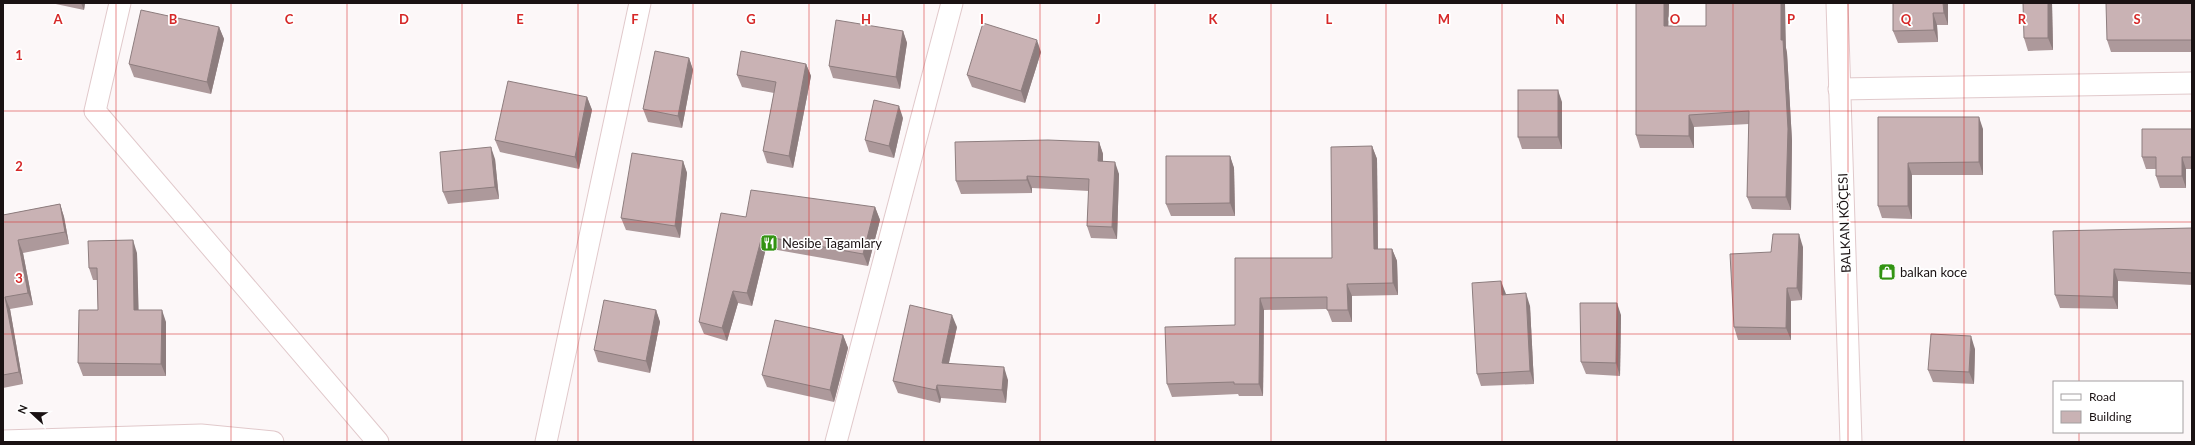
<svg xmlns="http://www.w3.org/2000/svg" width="2195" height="445" font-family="Lato,sans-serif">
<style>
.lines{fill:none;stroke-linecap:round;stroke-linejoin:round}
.minor-casing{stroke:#e1c9cb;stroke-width:23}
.minor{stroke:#fff;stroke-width:21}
.wall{fill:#ad999b}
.shaded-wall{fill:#8d7d7e}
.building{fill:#c9b2b4;stroke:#8d7d7e}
.grid{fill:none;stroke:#d62828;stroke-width:1;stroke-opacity:0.55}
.labels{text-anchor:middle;stroke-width:3.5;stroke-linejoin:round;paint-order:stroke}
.street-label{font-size:13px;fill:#1a1213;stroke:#fff}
.poi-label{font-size:13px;fill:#1a1213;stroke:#fff;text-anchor:start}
.grid-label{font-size:13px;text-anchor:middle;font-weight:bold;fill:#d62828;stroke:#fff;stroke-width:3.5;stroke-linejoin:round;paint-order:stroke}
</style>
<rect width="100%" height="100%" fill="#fcf7f8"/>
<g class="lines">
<!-- minor casing -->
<g class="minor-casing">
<g id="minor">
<polyline points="120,3 95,111 378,442"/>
<polyline points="1837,3 1851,442"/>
<polyline points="1839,89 2192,83"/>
<polyline points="3,441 201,435 273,442"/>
<polyline points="546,442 640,3"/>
<polyline points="836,442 952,3"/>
</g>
</g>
<!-- minor -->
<use href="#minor" class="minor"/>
</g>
<!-- wall -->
<g class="wall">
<polygon points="51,3 85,3 84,10"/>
<polygon points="1636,3 1669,3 1668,26 1786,48 1787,53 1792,141 1791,210 1752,209 1747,197 1749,124 1694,127 1694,148 1640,148 1636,135"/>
<polygon points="1893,3 1948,3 1948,25 1937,25 1938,42 1898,43 1893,31"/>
<polygon points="2052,3 2053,50 2028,51 2024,38"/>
<polygon points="2192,3 2192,52 2111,52 2107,40"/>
<polygon points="219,27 224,39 211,94 134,77 129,64"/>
<polygon points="903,31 907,43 900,89 833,78 829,66"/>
<polygon points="1041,52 1025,103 972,87 967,75"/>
<polygon points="689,58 693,70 682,128 648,122 643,109"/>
<polygon points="806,64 811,76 793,168 767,163 763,151 774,93 742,87 737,75"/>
<polygon points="587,97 592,110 579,169 500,152 495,140"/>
<polygon points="1562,102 1562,149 1522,149 1518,137"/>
<polygon points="1878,117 1983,129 1983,175 1912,175 1912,219 1882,218 1878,206"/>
<polygon points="903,118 894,158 869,152 865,140"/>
<polygon points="2192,129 2192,169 2186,169 2186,188 2160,188 2156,176 2156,169 2146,169 2142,157"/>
<polygon points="1099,142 1103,154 1103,162 1119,174 1117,239 1091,238 1087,226 1089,191 1032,188 1032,193 961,194 956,181"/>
<polygon points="1372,146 1377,159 1378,249 1392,249 1397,261 1398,295 1352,296 1352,322 1332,322 1327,309 1264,310 1263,396 1239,396 1238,394 1172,397 1167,384 1235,325 1235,258 1332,258"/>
<polygon points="1230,156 1234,168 1235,216 1171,216 1166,204"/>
<polygon points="495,159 499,199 448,204 443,192"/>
<polygon points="683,161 687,173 680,238 626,230 621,218"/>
<polygon points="60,204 64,217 69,244 23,253 33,305 10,309 23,384 3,388 3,215"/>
<polygon points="875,207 880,220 868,266 766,248 752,306 738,303 727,341 704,334 699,322 746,217"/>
<polygon points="2192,228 2192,285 2118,281 2118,309 2060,308 2055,295"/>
<polygon points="1803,247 1802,300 1791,301 1791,340 1738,340 1734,327 1771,252"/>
<polygon points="137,253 138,310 166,322 166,376 83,376 78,363 98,310 97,280 93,280 89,268"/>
<polygon points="1506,294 1530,306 1534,384 1481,386 1477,374"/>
<polygon points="656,310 660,322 650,373 598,362 594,350"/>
<polygon points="1621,315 1620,376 1586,374 1581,362"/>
<polygon points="957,327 949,363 1008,380 1006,403 941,398 940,403 898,393 893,381"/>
<polygon points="843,335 848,348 834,402 767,387 762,375"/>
<polygon points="1975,349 1974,384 1933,382 1928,370"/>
</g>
<!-- shaded-wall -->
<g class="shaded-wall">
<polygon points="81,3 85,3 84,10"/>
<polygon points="1664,3 1669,3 1668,38 1664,26"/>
<polygon points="1781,3 1785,3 1786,48 1787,53 1792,141 1791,210 1786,197 1781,40"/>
<polygon points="1943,3 1948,3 1948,25 1944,13"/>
<polygon points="2048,3 2052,3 2053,50 2048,38"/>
<polygon points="1933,13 1937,25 1938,42 1934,30"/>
<polygon points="219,27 224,39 211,94 207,82"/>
<polygon points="903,31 907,43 900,89 896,77"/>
<polygon points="1037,40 1041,52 1025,103 1021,91"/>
<polygon points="689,58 693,70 682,128 678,116"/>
<polygon points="806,64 811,76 793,168 789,156"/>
<polygon points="1558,90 1562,102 1562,149 1558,137"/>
<polygon points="587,97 592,110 579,169 575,157"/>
<polygon points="899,106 903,118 894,158 889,146"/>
<polygon points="1689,115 1694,127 1694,148 1689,136"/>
<polygon points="1979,117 1983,129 1983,175 1979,162"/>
<polygon points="1099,142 1103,154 1103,174 1098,161"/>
<polygon points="1372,146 1377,159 1378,261 1374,249"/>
<polygon points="491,147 495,159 499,199 495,187"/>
<polygon points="1230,156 1234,168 1235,216 1230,203"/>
<polygon points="2182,157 2186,169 2186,188 2182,176"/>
<polygon points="683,161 687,173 680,238 675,226"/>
<polygon points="1115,162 1119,174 1117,239 1112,227"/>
<polygon points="1908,163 1912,175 1912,219 1908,206"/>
<polygon points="1027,176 1032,188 1032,193 1027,180"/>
<polygon points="60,204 64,217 69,244 65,232"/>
<polygon points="875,207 880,220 868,266 863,254"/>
<polygon points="1799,234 1803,247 1802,300 1797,288"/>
<polygon points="762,236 766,248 752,306 747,293"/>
<polygon points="18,240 23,253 33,305 28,293"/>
<polygon points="133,240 137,253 139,322 134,310"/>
<polygon points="1392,249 1397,261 1398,295 1393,283"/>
<polygon points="2114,269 2118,281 2118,309 2113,297"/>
<polygon points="1501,281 1506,294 1506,307 1502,295"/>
<polygon points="1347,284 1352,296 1352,322 1348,310"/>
<polygon points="1787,288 1791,301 1791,340 1786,328"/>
<polygon points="733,291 738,303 727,341 722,328"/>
<polygon points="1526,293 1530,306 1534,384 1530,371"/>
<polygon points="5,297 10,309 23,384 19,372"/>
<polygon points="1260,298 1264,310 1263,396 1259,384"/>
<polygon points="1617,303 1621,315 1620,376 1616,363"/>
<polygon points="162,310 166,322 166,376 161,364"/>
<polygon points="656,310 660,322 650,373 646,361"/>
<polygon points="952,315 957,327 946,375 942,363"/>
<polygon points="843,335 848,348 834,402 830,390"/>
<polygon points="1971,336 1975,349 1974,384 1969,372"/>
<polygon points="1004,367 1008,380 1006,403 1002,390"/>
<polygon points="937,385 941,398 940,403 936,390"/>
</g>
<!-- building -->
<g class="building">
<polygon points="1636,3 1664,3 1664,26 1706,26 1706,3 1781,3 1781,40 1783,40 1788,129 1786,197 1747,197 1749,111 1689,115 1689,136 1636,135"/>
<polygon points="1893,3 1943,3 1944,13 1933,13 1934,30 1893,31"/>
<polygon points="2023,3 2048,3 2048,38 2024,38"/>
<polygon points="2106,3 2192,3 2192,40 2107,40"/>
<polygon points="141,10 219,27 207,82 129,64"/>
<polygon points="836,20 903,31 896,77 829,66"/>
<polygon points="983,23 1037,40 1021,91 967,75"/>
<polygon points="655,51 689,58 678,116 643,109"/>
<polygon points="741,51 806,64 789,156 763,151 776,82 737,75"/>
<polygon points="508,81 587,97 575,157 495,140"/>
<rect x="1518" y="90" width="40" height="47"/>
<polygon points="874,100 899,106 889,146 865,140"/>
<polygon points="1878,117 1979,117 1979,162 1908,163 1908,206 1878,206"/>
<polygon points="2142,129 2192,129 2192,157 2182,157 2182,176 2156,176 2156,157 2142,157"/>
<polygon points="1048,140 1099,142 1098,161 1115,162 1112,227 1087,226 1089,179 1027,176 1027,180 956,181 955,142"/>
<polygon points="1372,146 1374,249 1392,249 1393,283 1347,284 1348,310 1327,310 1327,297 1260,298 1259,384 1234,384 1234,382 1167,384 1165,327 1235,325 1235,258 1332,258 1331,147"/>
<polygon points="491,147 495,187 443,192 440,152"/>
<polygon points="632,153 683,161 675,226 621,218"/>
<polygon points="1166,156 1230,156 1230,203 1166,204"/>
<polygon points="751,190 875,207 863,254 762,236 747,293 733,291 722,328 699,322 721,213 746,217"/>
<polygon points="60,204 65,232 18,240 28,293 5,297 19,372 3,375 3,215"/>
<polygon points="2192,228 2192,273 2114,269 2113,297 2055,295 2053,231"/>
<polygon points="1773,234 1799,234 1797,288 1787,288 1786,328 1734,327 1730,254 1771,252"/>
<polygon points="133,240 134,310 162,310 161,364 78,363 79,310 98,310 97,268 89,268 88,241"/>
<polygon points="1501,281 1502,295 1526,293 1530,371 1477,374 1472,283"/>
<polygon points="604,300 656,310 646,361 594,350"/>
<polygon points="1580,303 1617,303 1616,363 1581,362"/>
<polygon points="910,305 952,315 942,363 1004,367 1002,390 937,385 936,390 893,381"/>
<polygon points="775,320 843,335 830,390 762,375"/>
<polygon points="1931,334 1971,336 1969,372 1928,370"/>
</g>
<!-- grid -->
<path class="grid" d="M116,3v439M231,3v439M347,3v439M462,3v439M578,3v439M693,3v439M809,3v439M924,3v439M1040,3v439M1155,3v439M1271,3v439M1386,3v439M1502,3v439M1617,3v439M1733,3v439M1848,3v439M1964,3v439M2079,3v379M3,111h2189M3,222h2189M3,334h2189M2079,432v10"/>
<!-- icons -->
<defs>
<g id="restaurant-square" transform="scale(0.9)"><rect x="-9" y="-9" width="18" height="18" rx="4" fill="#329312" stroke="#fff"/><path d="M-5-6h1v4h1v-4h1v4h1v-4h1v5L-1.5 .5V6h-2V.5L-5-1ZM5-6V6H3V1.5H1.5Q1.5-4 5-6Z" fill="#fff"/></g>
<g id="shop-square" transform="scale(0.9)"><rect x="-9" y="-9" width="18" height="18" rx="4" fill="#329312" stroke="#fff"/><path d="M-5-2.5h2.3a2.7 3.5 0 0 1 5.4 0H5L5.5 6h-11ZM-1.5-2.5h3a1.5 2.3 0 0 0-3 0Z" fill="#fff"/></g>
</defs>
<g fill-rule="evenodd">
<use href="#restaurant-square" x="769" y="243"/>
<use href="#shop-square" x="1887" y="272"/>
</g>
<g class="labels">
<!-- street labels -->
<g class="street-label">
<text transform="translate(1844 223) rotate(-92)" y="5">BALKAN KÖÇESI</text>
</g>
<!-- poi labels -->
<g class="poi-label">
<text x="782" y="248">Nesibe Tagamlary</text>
<text x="1900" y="277">balkan koce</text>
</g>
</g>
<g class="grid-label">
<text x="58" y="24">A</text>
<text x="173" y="24">B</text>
<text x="289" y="24">C</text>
<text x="404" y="24">D</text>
<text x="520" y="24">E</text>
<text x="635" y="24">F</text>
<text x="751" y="24">G</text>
<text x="866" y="24">H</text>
<text x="982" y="24">I</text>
<text x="1098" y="24">J</text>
<text x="1213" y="24">K</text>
<text x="1329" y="24">L</text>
<text x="1444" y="24">M</text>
<text x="1560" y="24">N</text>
<text x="1675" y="24">O</text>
<text x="1791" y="24">P</text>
<text x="1906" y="24">Q</text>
<text x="2022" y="24">R</text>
<text x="2137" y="24">S</text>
<text x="19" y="60">1</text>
<text x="19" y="171">2</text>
<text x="19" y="283">3</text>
</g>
<!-- border -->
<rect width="2195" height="445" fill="none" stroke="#1a1213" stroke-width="8"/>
<!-- legend -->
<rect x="2053" y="381" width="130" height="52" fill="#ffffff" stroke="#a3a0a1"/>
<rect x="2061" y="394" width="20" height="6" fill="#ffffff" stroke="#a3a0a1"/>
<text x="2089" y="401" font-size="12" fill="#1a1213">Road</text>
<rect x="2061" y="411" width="20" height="12" fill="#c9b2b4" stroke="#a3a0a1"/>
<text x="2089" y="421" font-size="12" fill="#1a1213">Building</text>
<!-- north arrow -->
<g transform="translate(32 413) rotate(292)" stroke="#ffffff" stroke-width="3" paint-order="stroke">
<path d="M0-3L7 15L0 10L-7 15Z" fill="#1a1213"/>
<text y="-6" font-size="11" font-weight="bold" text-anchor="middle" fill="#1a1213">N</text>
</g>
</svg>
